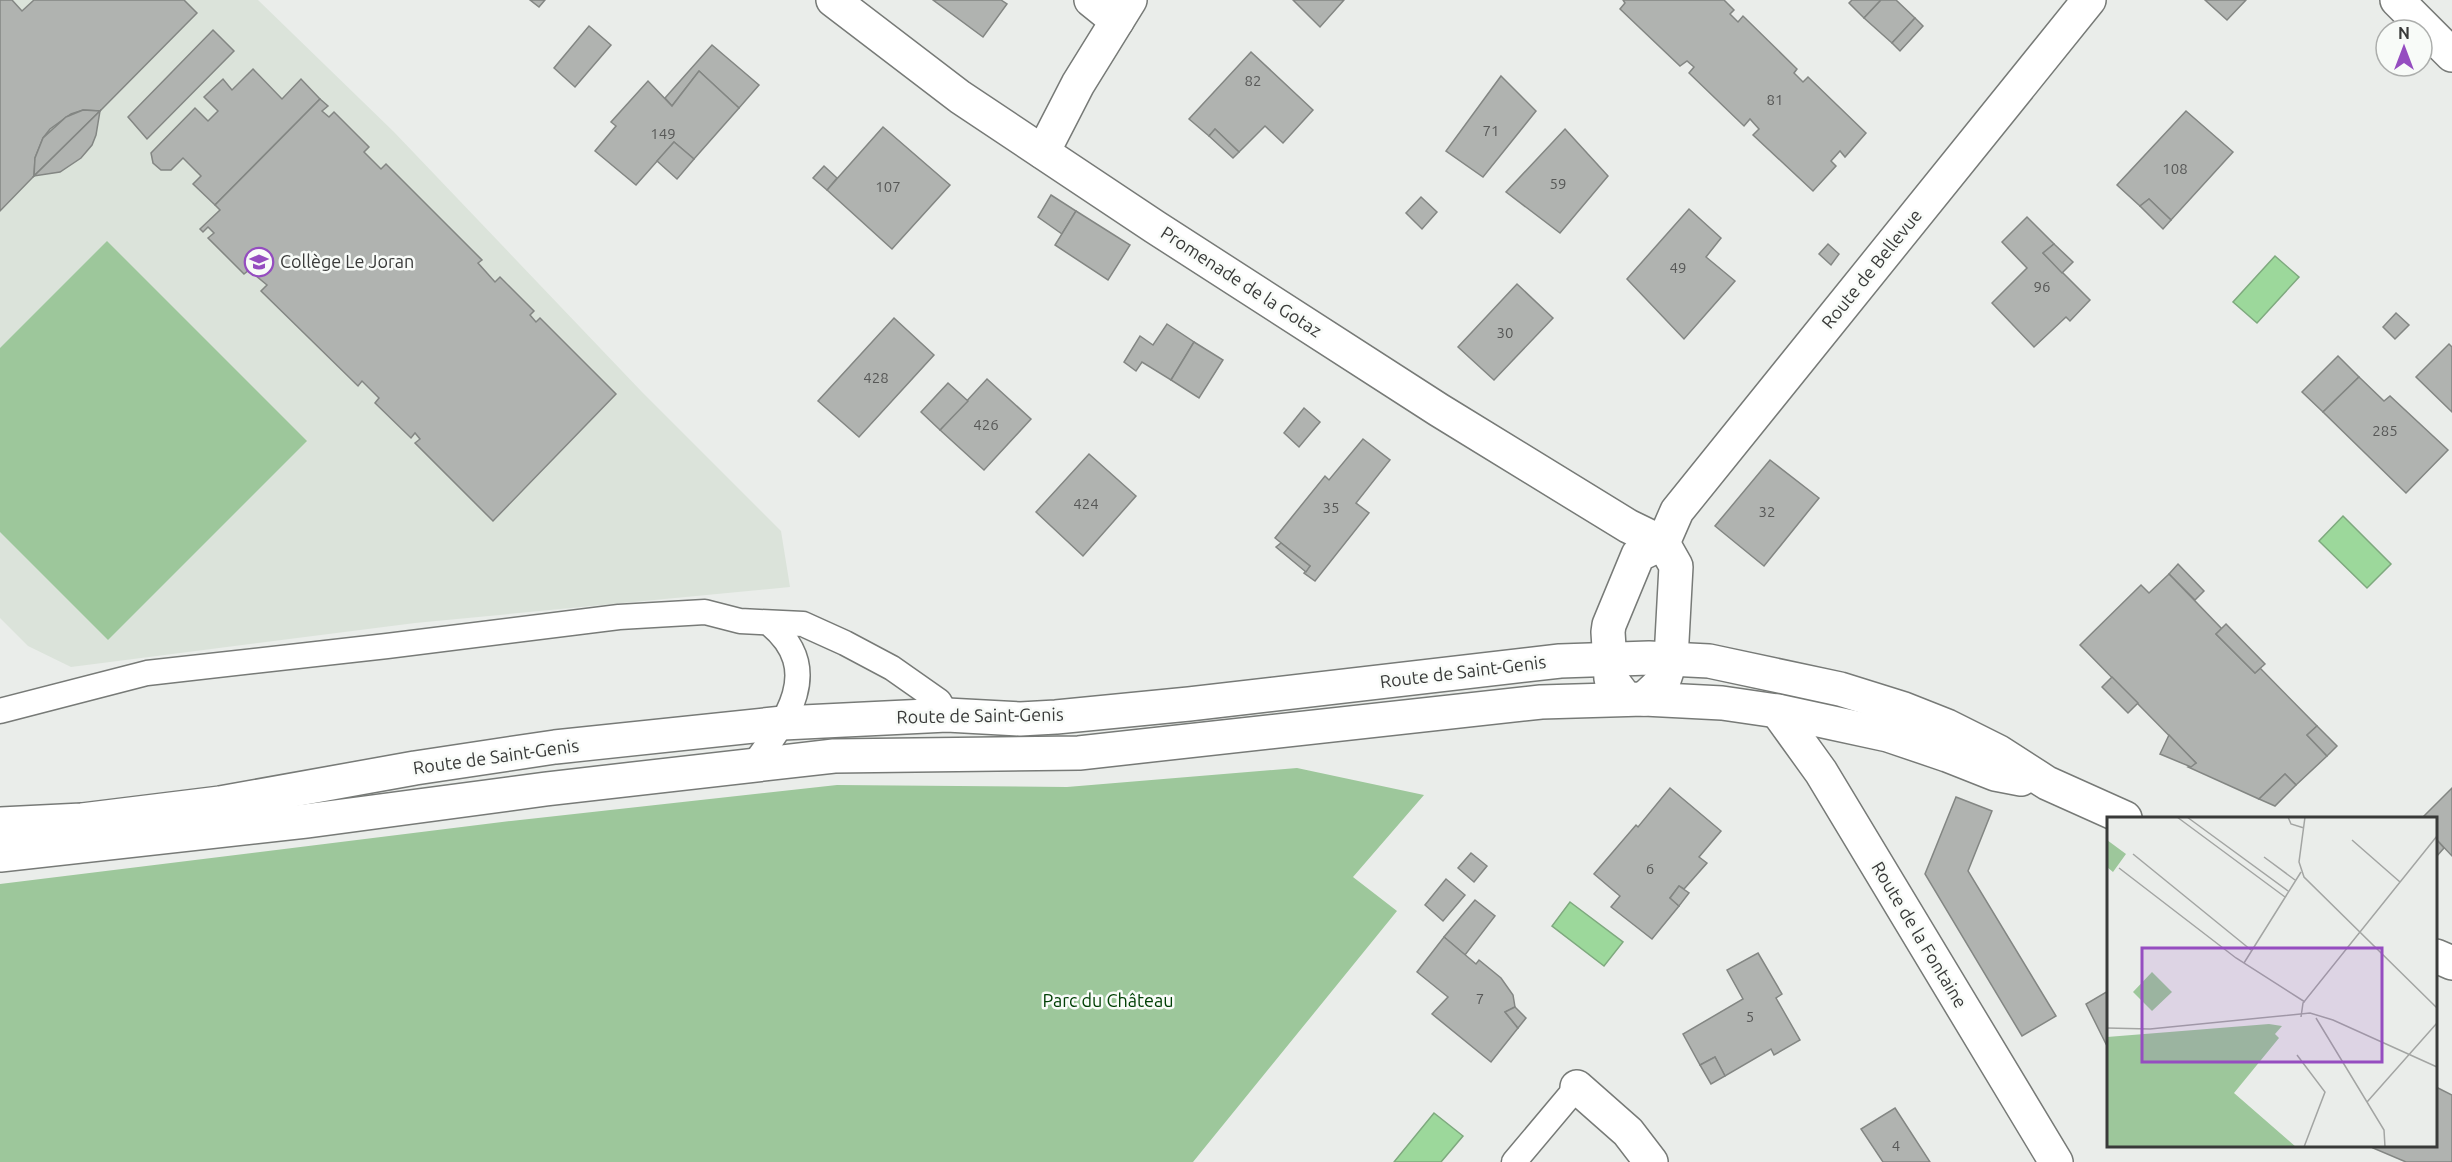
<svg xmlns="http://www.w3.org/2000/svg" width="2452" height="1162" font-family="Ubuntu,sans-serif">
<style>
.built{fill:#dbe3da}
.green{fill:#9dc79b}
.water{fill:#9cd89b;stroke:#7ea97e;stroke-width:1.5}
.building{fill:#b0b3b0;stroke:#838683;stroke-width:1.5}
.lines{fill:none;stroke-linecap:round;stroke-linejoin:round}
.service-casing{stroke:#777a77;stroke-width:27}
.minor-casing{stroke:#777a77;stroke-width:36}
.tertiary-casing{stroke:#777a77;stroke-width:36}
.secondary-casing{stroke:#777a77;stroke-width:36}
.service{stroke:#fff;stroke-width:24}
.minor{stroke:#fff;stroke-width:33}
.tertiary{stroke:#fff;stroke-width:33}
.secondary{stroke:#fff;stroke-width:33}
.labels{text-anchor:middle;stroke-width:5;stroke-linejoin:round;paint-order:stroke}
.number-label{font-size:15px;fill:#575857}
.poi-label{font-size:18px;fill:#393a39;stroke:#f8fbf8;text-anchor:start}
.street-label{font-size:18px;fill:#393a39;stroke:#f8fbf8}
.park-label{font-size:18px;fill:#004005;stroke:#f8fbf8}
.inset-road{fill:none;stroke:#a3a5a3;stroke-width:1.5}
.view{fill:#954dc0;fill-opacity:0.15;stroke:#954dc0;stroke-width:3}
.inset-edge{fill:none;stroke:#393a39;stroke-width:3}
</style>
<rect width="100%" height="100%" fill="#eaedea"/>
<!-- built -->
<polygon class="built" points="0,0 258,0 394,132 642,392 781,531 790,587 415,623 71,667 28,646 0,618"/>
<!-- green -->
<g class="green">
<polygon points="107,241 307,441 108,640 0,532 0,348"/>
<polygon points="1297,768 1424,795 1353,877 1397,911 1193,1162 0,1162 0,884 511,821 837,785 1067,787"/>
</g>
<!-- water -->
<g class="water">
<polygon points="2275,256 2299,277 2257,323 2233,302"/>
<polygon points="2343,516 2391,564 2367,588 2319,541"/>
<polygon points="1570,902 1623,942 1604,966 1552,926"/>
<polygon points="1434,1113 1463,1136 1441,1162 1394,1162"/>
</g>
<!-- building -->
<g class="building">
<polygon points="0,0 12,0 22,11 34,0 184,0 197,13 100,111 83,110 71,114 50,129 43,138 35,158 34,176 0,211"/>
<polygon points="530,0 545,0 539,7"/>
<polygon points="933,0 1001,0 1007,4 983,37"/>
<polygon points="1293,0 1344,0 1320,27"/>
<polygon points="1623,0 1724,0 1734,10 1730,14 1738,22 1743,16 1797,69 1794,73 1803,82 1808,77 1866,133 1845,157 1840,151 1831,161 1836,166 1813,191 1753,135 1759,129 1750,119 1744,126 1689,73 1694,67 1687,61 1680,66 1620,9 1625,3"/>
<polygon points="1852,0 1881,0 1864,18 1849,3"/>
<polygon points="1881,0 1896,0 1915,18 1892,43 1864,18"/>
<polygon points="2205,0 2246,0 2227,20"/>
<polygon points="1915,18 1923,26 1900,51 1892,43"/>
<polygon points="589,26 611,45 575,87 554,68"/>
<polygon points="213,30 234,51 147,139 128,117"/>
<polygon points="712,45 759,85 739,108 699,71 672,106 665,98"/>
<polygon points="1251,52 1313,110 1283,143 1265,126 1239,152 1215,129 1209,136 1189,119"/>
<polygon points="253,69 282,99 301,79 320,99 215,205 193,184 201,176 183,158 171,170 161,170 153,163 151,153 195,108 208,121 218,111 204,97 223,79 232,90"/>
<polygon points="699,71 739,108 694,159 674,142 636,185 595,151 616,126 611,122 648,81 672,106"/>
<polygon points="1501,76 1536,111 1483,177 1446,151"/>
<polygon points="320,99 328,106 322,111 329,117 334,112 369,147 364,152 381,169 386,164 482,260 478,263 495,282 500,277 534,311 530,315 536,322 540,318 616,394 493,521 415,443 420,439 415,433 411,438 375,403 379,398 362,381 358,386 261,291 267,285 249,270 244,274 208,238 214,233 208,227 203,232 200,229 220,210 215,205"/>
<polygon points="83,110 100,111 34,176 35,158 43,138 66,117"/>
<polygon points="100,111 96,135 92,145 81,158 60,172 34,176"/>
<polygon points="2186,111 2233,152 2171,220 2149,199 2140,206 2117,185"/>
<polygon points="883,127 950,185 892,249 827,190"/>
<polygon points="1215,129 1239,152 1233,158 1209,136"/>
<polygon points="1565,129 1608,176 1560,233 1506,192"/>
<polygon points="674,142 694,159 677,179 657,161"/>
<polygon points="824,166 837,178 827,190 813,178"/>
<polygon points="1051,195 1076,211 1062,234 1038,217"/>
<polygon points="1421,197 1437,212 1422,229 1406,213"/>
<polygon points="2149,199 2171,220 2163,229 2140,206"/>
<polygon points="1689,209 1721,238 1706,257 1735,281 1684,339 1627,279"/>
<polygon points="1076,211 1130,245 1108,280 1055,245"/>
<polygon points="2027,217 2054,244 2043,253 2090,300 2070,321 2066,317 2034,347 1992,303 2027,268 2002,242"/>
<polygon points="1828,244 1839,254 1831,265 1819,254"/>
<polygon points="2054,244 2073,262 2062,273 2043,253"/>
<polygon points="1517,284 1553,318 1494,380 1458,347"/>
<polygon points="2396,313 2409,325 2395,339 2383,327"/>
<polygon points="894,318 934,355 859,437 818,401"/>
<polygon points="1167,324 1194,342 1171,380 1142,362 1136,371 1124,362 1140,336 1153,345"/>
<polygon points="1194,342 1223,360 1199,398 1171,380"/>
<polygon points="2449,344 2452,347 2452,412 2416,377"/>
<polygon points="2338,356 2359,377 2323,412 2302,392"/>
<polygon points="2359,377 2384,401 2390,396 2448,450 2406,493 2323,412"/>
<polygon points="987,379 1031,419 984,470 940,430"/>
<polygon points="948,383 968,401 940,430 921,412"/>
<polygon points="1304,408 1320,422 1299,447 1284,433"/>
<polygon points="1363,439 1390,460 1356,503 1369,513 1315,581 1304,573 1310,566 1275,538 1325,476 1329,480"/>
<polygon points="1089,454 1136,496 1083,556 1036,512"/>
<polygon points="1770,460 1819,498 1764,566 1715,526"/>
<polygon points="1281,543 1310,566 1306,572 1276,547"/>
<polygon points="2178,564 2204,591 2195,600 2169,574"/>
<polygon points="2169,574 2222,629 2216,634 2255,673 2260,668 2317,726 2307,735 2327,756 2296,785 2285,774 2259,799 2188,767 2196,763 2080,645 2141,585 2149,593"/>
<polygon points="2226,624 2265,664 2255,673 2216,634"/>
<polygon points="2112,677 2138,703 2128,713 2102,687"/>
<polygon points="2317,726 2337,746 2327,756 2307,735"/>
<polygon points="2169,735 2196,763 2191,767 2160,754"/>
<polygon points="2285,774 2296,785 2275,806 2259,799"/>
<polygon points="1670,788 1721,831 1699,857 1707,863 1684,889 1679,886 1670,898 1679,906 1652,939 1611,907 1620,896 1594,874 1636,825 1638,827"/>
<polygon points="2452,788 2452,856 2436,839 2436,818 2422,818"/>
<polygon points="1956,797 1992,811 1968,871 2056,1016 2022,1036 1925,874"/>
<polygon points="2436,839 2444,848 2436,857"/>
<polygon points="1471,853 1487,866 1474,882 1458,868"/>
<polygon points="1446,879 1465,895 1443,921 1425,905"/>
<polygon points="1679,886 1689,893 1679,906 1670,898"/>
<polygon points="1475,900 1495,916 1465,955 1444,937"/>
<polygon points="1444,937 1476,964 1479,960 1501,978 1513,995 1515,1007 1505,1012 1518,1028 1491,1062 1432,1014 1448,997 1417,972"/>
<polygon points="1758,953 1782,994 1776,998 1800,1040 1774,1055 1771,1049 1725,1076 1715,1057 1700,1065 1683,1034 1743,999 1727,970"/>
<polygon points="2108,991 2108,1048 2086,1004"/>
<polygon points="1515,1007 1526,1018 1518,1028 1505,1012"/>
<polygon points="1715,1057 1725,1076 1711,1084 1700,1065"/>
<polygon points="2436,1087 2452,1095 2452,1162 2406,1162 2373,1148 2375,1146 2436,1146"/>
<polygon points="1895,1108 1930,1162 1883,1162 1861,1129"/>
</g>
<g class="lines">
<!-- service casing -->
<g class="service-casing">
<g id="service">
<polyline points="0,711 147,673 387,646 619,617 705,612 740,621 803,624 845,643 892,668 939,701 947,715"/>
<path d="M753,765c33,-44 72,-95 17,-141"/>
<polyline points="1514,1162 1577,1087"/>
</g>
</g>
<!-- minor casing -->
<g class="minor-casing">
<g id="minor">
<polyline points="833,0 960,97 1155,227 1439,410 1628,526 1663,543"/>
<polyline points="1091,0 1117,21"/>
<polyline points="2397,0 2452,55"/>
<polyline points="1043,152 1078,84 1130,0"/>
<polyline points="1777,711 1821,772 2056,1162"/>
<polyline points="1577,1087 1628,1132 1651,1162"/>
</g>
</g>
<!-- tertiary casing -->
<g class="tertiary-casing">
<g id="tertiary">
<polyline points="1626,699 1611,679 1608,632 1609,625 1638,555 1663,543 1677,511 2089,0"/>
<polyline points="1644,699 1664,680 1671,659 1676,566 1663,543"/>
</g>
</g>
<!-- secondary casing -->
<g class="secondary-casing">
<g id="secondary">
<polyline points="0,824 82,820 220,803 415,768 555,747 783,723 947,715 1020,719 1056,717 1189,704 1560,661 1649,658 1709,661 1840,689 1904,709 1947,726 1999,752 2047,783 2125,818"/>
<polyline points="0,855 306,821 546,789 834,756 1079,753 1541,702 1644,699 1722,703 1777,711 1888,735 1947,755 1995,774 2021,779"/>
<polyline points="2436,956 2452,963"/>
</g>
</g>
<!-- service -->
<use href="#service" class="service"/>
<!-- minor -->
<use href="#minor" class="minor"/>
<!-- tertiary -->
<use href="#tertiary" class="tertiary"/>
<!-- secondary -->
<use href="#secondary" class="secondary"/>
</g>
<!-- icons -->
<defs>
<g id="school-ring" transform="scale(1.5)"><circle r="9.5" fill="#f8fbf8" stroke="#954dc0" stroke-width="1.5"/><path d="M0-5L7-2L0 1L-7-2ZM-4 1L0 2.5L4 1V4Q0 6-4 4Z" fill="#954dc0"/></g>
</defs>
<g fill-rule="evenodd">
<use href="#school-ring" x="259" y="262"/>
</g>
<g class="labels">
<!-- number labels -->
<g class="number-label">
<text x="1253" y="86">82</text>
<text x="1775" y="105">81</text>
<text x="1491" y="136">71</text>
<text x="663" y="139">149</text>
<text x="2175" y="174">108</text>
<text x="1558" y="189">59</text>
<text x="888" y="192">107</text>
<text x="1678" y="273">49</text>
<text x="2042" y="292">96</text>
<text x="1505" y="338">30</text>
<text x="876" y="383">428</text>
<text x="986" y="430">426</text>
<text x="2385" y="436">285</text>
<text x="1086" y="509">424</text>
<text x="1331" y="513">35</text>
<text x="1767" y="517">32</text>
<text x="1650" y="874">6</text>
<text x="1480" y="1004">7</text>
<text x="1750" y="1022">5</text>
<text x="1896" y="1151">4</text>
</g>
<!-- poi labels -->
<g class="poi-label">
<text x="280" y="268">Collège Le Joran</text>
</g>
<!-- street labels -->
<g class="street-label">
<text transform="translate(1872 269) rotate(-51)" y="6">Route de Bellevue</text>
<text transform="translate(1241 282) rotate(33)" y="6">Promenade de la Gotaz</text>
<text transform="translate(1463 672) rotate(-7)" y="6">Route de Saint-Genis</text>
<text transform="translate(980 716) rotate(-1)" y="6">Route de Saint-Genis</text>
<text transform="translate(496 757) rotate(-8)" y="6">Route de Saint-Genis</text>
<text transform="translate(1919 935) rotate(59)" y="6">Route de la Fontaine</text>
</g>
<!-- park labels -->
<g class="park-label">
<text x="1108" y="1007">Parc du Château</text>
</g>
</g>
<!-- overview -->
<g transform="translate(2107 817)">
<rect width="330" height="330" fill="#eaedea"/>
<path d="M0,23l19,14 -13,18 -6,-5zM45,155l20,20 -20,19 -19,-19zM162,207l13,2 -7,8 4,4 -45,55 62,54h-189v-110z" fill="#9dc79b"/>
<path class="inset-road" d="M70,0l108,80M80,0l101,74M181,0l3,7 13,4M198,0l-6,45 5,15 133,131M245,23l48,42M26,37l118,96M157,40l31,23M12,51l117,90 69,44M137,146l57,-91M194,200l2,-14 134,-167M209,201l68,112 1,17M0,211l43,1 160,-16 23,7 104,47M190,238l28,37 -21,55M260,285l70,-79"/>
<path class="view" d="M35,131h240v114h-240z"/>
<rect width="330" height="330" class="inset-edge"/>
</g>
<!-- north arrow -->
<g transform="translate(2404 48)"><circle r="28" fill="#f8fbf8" stroke="#acaeac" stroke-width="1.5"/>
<path d="M0-4.5L10 22L0 15L-10 22Z" fill="#954dc0"/>
<text y="-9" font-size="16" font-weight="bold" text-anchor="middle" fill="#393a39">N</text>
</g>
</svg>
